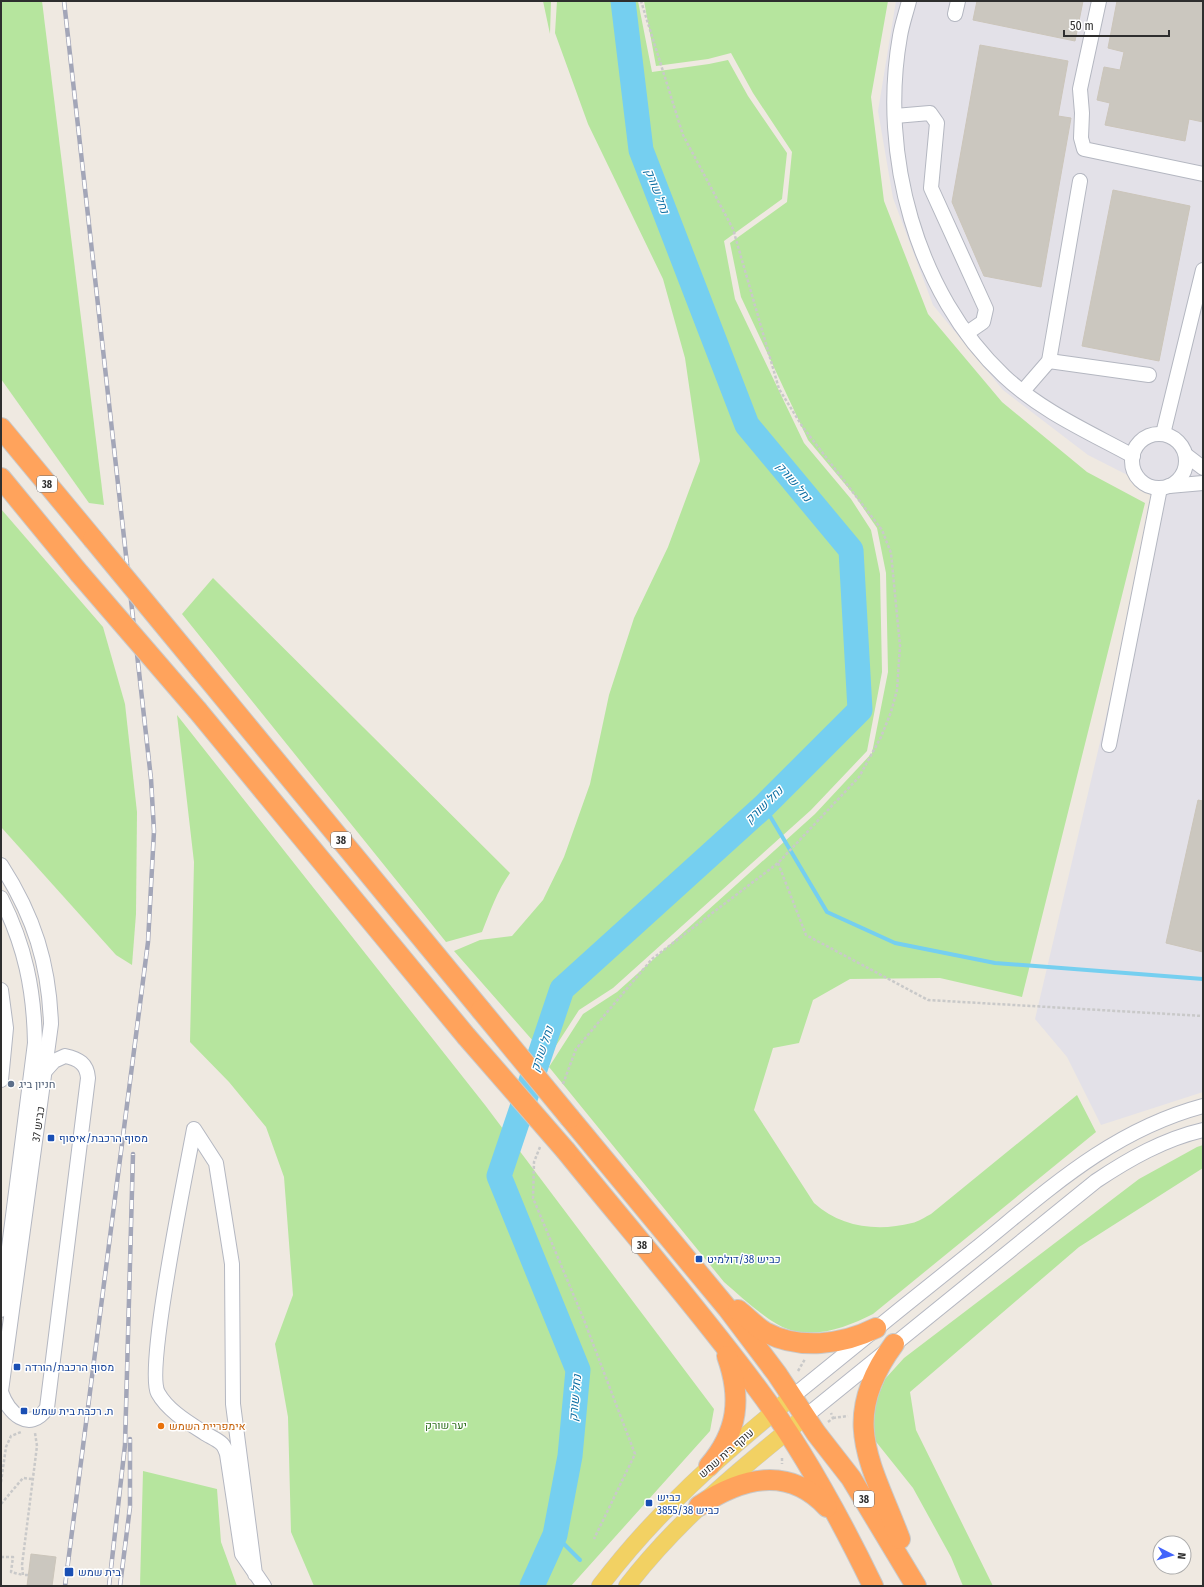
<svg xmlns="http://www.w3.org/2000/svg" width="1204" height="1587" font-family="'Fira Sans Condensed',Heebo,sans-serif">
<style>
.industrial{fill:#e3e1e8}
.green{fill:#b6e59e}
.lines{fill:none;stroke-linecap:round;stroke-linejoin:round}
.stream{stroke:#75cff0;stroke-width:4}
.river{stroke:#75cff0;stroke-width:25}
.building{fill:#cbc7bf;stroke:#cbc5ba}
.minor-casing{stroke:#b4b7c1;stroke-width:16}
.major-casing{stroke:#c9c9c9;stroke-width:18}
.highway-casing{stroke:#c9c9c9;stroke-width:22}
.path{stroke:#c9c9c9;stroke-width:2.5;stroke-dasharray:3 2;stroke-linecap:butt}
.minor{stroke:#fff;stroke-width:14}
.major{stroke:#f2d163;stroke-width:17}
.highway{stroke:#ffa35c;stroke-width:20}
.rail-casing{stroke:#a3a6b8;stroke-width:4.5}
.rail{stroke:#fff;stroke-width:3;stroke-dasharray:9;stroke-linecap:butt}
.highway-bridge-casing{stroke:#c9c9c9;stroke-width:22;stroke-linecap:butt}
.highway-bridge{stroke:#ffa35c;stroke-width:20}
.service-dot{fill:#5c6f8a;stroke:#fff;stroke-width:1.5}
.transit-dot{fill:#1a4fb4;stroke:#fff;stroke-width:1.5}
.food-dot{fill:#e8710a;stroke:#fff;stroke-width:1.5}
.labels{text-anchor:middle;stroke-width:3;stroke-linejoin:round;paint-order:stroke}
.shield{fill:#fff;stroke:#6d6d6d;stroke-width:1}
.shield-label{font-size:10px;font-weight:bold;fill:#2e2e2e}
.service-label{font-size:11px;fill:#4e5e75;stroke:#fff;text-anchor:start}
.street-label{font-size:11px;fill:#2e2e2e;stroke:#fff}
.transit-label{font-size:11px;fill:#164399;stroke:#fff;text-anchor:start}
.park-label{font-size:11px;fill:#2c6e1b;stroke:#fff}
.food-label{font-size:11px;fill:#c56008;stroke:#fff;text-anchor:start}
.water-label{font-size:12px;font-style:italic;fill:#0d6fa3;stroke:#fff}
</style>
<rect width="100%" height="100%" fill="#efe9e1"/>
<!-- industrial -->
<polygon class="industrial" points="896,1 1203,1 1203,1092 1101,1125 1067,1057 1035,1019 1159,491 1088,455 1003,390 933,305 893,198 878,111"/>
<!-- green -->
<g class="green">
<polygon points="2,1 42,1 104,505 89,503 1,379"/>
<polygon points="543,1 551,1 550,34"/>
<polygon points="557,1 638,1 652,72 709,64 728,60 748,96 787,153 782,199 724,241 735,299 804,443 851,499 871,530 880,574 882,672 867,751 811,810 613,988 579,1010 548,1058 454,951 480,940 512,936 543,900 564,857 590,784 609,695 634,618 668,547 700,461 685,358 663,279 588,124 555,33"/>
<path d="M644,1h244l-17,96 13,104 44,113 74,88 85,70 58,31 -123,494 -82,-19 -90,1 -37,21 -14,43 -26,5 -19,62 60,93c26,24 63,29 98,20 6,-1 13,-6 19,-9l146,-119 19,37 -223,182c-26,13 -59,26 -88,14 -18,-7 -46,-33 -61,-46l-175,-215 34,-53 34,-22 198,-178 57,-61 16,-81 -2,-99 -9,-45 -22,-32 -47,-56 -67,-143 -11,-54 57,-41 5,-50 -39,-59 -22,-40 -23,6 -52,7z"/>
<polygon points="1,509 103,627 125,704 137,812 136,914 132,965 116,955 1,827"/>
<path d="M213,578l297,295c-13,18 -20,39 -28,59l-36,10 -264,-328z"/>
<polygon points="177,715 485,1105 714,1409 710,1431 571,1586 314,1586 291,1532 288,1417 275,1344 293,1295 284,1177 266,1127 229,1082 190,1042 194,862"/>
<polygon points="1203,1145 1203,1168 1079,1247 910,1392 916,1430 993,1586 963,1586 951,1557 913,1488 873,1438 875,1404 885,1379 904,1358 1139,1179 1197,1147"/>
<polygon points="143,1471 217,1489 221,1542 237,1586 140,1586"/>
</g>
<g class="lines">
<!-- stream -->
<g class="stream">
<polyline points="764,806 827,912 895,943 995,963 1203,979"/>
<polyline points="555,1535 580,1560"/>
</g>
<!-- river -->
<polyline class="river" points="532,1586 555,1535 570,1456 578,1370 499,1176 562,989 764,806 860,710 851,550 747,425 641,150 623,1"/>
</g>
<!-- building -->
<g class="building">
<polygon points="977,1 1083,1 1075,41 973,20"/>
<polygon points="1117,1 1203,1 1203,122 1189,119 1185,141 1105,125 1110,103 1097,100 1104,67 1120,70 1124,52 1108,48"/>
<polygon points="980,45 1068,61 1058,116 1071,118 1041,287 984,276 952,202"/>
<polygon points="1113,190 1190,206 1159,361 1082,346"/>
<polygon points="1198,800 1203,801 1203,952 1166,943"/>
<polygon points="31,1554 56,1557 52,1586 27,1586"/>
</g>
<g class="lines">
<!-- minor casing -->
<g class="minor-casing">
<g id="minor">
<path d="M909,1c-3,12 -7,23 -9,35 -21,118 16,257 104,340 37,35 85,56 129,80"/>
<polyline points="1099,1 1080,89 1082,113 1081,138 1084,149 1203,174"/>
<polyline points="955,14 958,1"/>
<polyline points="895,116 930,113 937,123 931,188 986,309 983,322 967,333"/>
<polyline points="1049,361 1149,375"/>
<polyline points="1023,391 1049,361 1080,181"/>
<polyline points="1163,434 1203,270"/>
<circle cx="1159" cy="461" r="27"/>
<polyline points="1186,455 1203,468"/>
<polyline points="1169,486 1203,483"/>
<polyline points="1109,745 1160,488"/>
<path d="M1,865c33,51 48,99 50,159l-50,367"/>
<path d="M1,898c24,48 33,91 34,145l-34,267"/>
<polyline points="1,990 6,1028 1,1080"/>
<path d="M1,1392c7,20 28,42 46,16l41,-330c-1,-14 -9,-19 -23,-22l-11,5 -9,10"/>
<path d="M792,1397c61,-50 121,-98 182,-147 73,-59 136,-119 229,-144"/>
<path d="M806,1416l290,-235c33,-22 68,-42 107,-51"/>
<path d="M255,1574l-22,-170 -1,-140 -16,-101 -22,-34c-7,39 -49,240 -36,264 10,18 31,30 48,41 5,3 12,6 16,10 2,2 4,7 5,10l15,100 22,32"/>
</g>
</g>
<!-- major casing -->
<g class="major-casing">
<g id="major">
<path d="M600,1586c56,-74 121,-131 192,-189"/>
<path d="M627,1586c51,-66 114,-118 179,-170"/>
</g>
</g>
<!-- highway casing -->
<g class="highway-casing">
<g id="highway">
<polyline points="1,428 93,539"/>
<polyline points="1,478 79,573"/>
<polyline points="201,670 481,1010"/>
<polyline points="198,711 466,1036"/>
<polyline points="570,1118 728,1309 777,1374 816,1433 851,1478 916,1586"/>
<path d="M566,1151c64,79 131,156 191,237 46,61 83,130 116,198"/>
<path d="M738,1310c9,7 17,16 27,22 34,18 77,13 111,-4"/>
<path d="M894,1344c-56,76 -23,118 6,195"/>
<path d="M709,1466c29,-34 33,-68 18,-110"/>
<path d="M699,1506c42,-28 89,-41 128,1"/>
</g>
</g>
<!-- path -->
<g class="path">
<polyline points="778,863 806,935 928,1000 1203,1016"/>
<polyline points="563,1084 576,1049 652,959 778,863 859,777 881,737 891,712 897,690 900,646 891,553 882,530 802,426 779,389 733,229 683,135 641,1"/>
<polyline points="540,1147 534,1162 533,1198 584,1320 635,1454 594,1539"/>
<polyline points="798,1371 805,1359"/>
<polyline points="833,1418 848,1416"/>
<polyline points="828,1422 833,1418 831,1413"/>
<polyline points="782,1458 782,1464"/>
<polyline points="1,1482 6,1447 11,1436 21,1432"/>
<polyline points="1,1504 23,1478 32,1479"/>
<polyline points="1,1557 13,1557 11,1572 23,1575"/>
<polyline points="28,1575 23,1575 22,1565 37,1446 35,1433"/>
</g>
<!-- minor -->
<use href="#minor" class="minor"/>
<!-- major -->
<use href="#major" class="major"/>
<!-- highway -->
<use href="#highway" class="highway"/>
<!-- rail casing -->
<g class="rail-casing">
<g id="rail">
<polyline points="64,1 151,779 154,831 148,942 65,1586"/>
<polyline points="109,1586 125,1445 133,1154"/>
<polyline points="120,1586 130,1507 130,1439"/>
</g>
</g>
<!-- rail -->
<use href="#rail" class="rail"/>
<!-- highway-bridge casing -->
<g class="highway-bridge-casing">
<g id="highway-bridge">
<polyline points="93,539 201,670"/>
<polyline points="79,573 198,711"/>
<polyline points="481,1010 570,1118"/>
<polyline points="466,1036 566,1151"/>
</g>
</g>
<!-- highway-bridge -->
<use href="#highway-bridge" class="highway-bridge"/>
</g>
<!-- markers -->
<circle class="service-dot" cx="11" cy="1084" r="4"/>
<g class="transit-dot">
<rect x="47" y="1134" width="8" height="8" rx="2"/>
<rect x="695" y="1255" width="8" height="8" rx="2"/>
<rect x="13" y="1363" width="8" height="8" rx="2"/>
<rect x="20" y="1407" width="8" height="8" rx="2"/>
<rect x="645" y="1499" width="8" height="8" rx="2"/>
<rect x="64" y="1567" width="10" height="10" rx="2"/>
</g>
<circle class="food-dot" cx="161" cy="1426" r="4"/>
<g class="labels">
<!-- shield labels -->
<g class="shield">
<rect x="37" y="476" width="20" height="16" rx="3"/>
<rect x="331" y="832" width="20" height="16" rx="3"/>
<rect x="632" y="1237" width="20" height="16" rx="3"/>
<rect x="854" y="1491" width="20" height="16" rx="3"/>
</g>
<g class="shield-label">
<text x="47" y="488">38</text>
<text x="341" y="844">38</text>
<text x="642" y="1249">38</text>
<text x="864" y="1503">38</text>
</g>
<!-- service labels -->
<g class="service-label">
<text x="19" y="1088">חניון ביג</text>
</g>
<!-- street labels -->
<g class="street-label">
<text transform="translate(38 1124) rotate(-82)" y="4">כביש 37</text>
<text transform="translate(726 1453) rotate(-41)" y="4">עוקף בית שמש</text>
</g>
<!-- transit labels -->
<g class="transit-label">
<text x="59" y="1142">מסוף הרכבת/איסוף</text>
<text x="707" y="1263">כביש 38/דולמיט</text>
<text x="25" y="1371">מסוף הרכבת/הורדה</text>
<text x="32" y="1415">ת. רכבת בית שמש</text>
<text x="657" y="1501">כביש<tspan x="657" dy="13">3855/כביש 38</tspan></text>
<text x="78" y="1576">בית שמש</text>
</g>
<!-- park labels -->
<g class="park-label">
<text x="446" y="1429">יער שורק</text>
</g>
<!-- food labels -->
<g class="food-label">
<text x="169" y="1430">אימפריית השמש</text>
</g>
<!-- water labels -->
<g class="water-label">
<text transform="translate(657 191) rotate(69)" y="4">נחל שורק</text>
<text transform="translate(794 482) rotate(50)" y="4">נחל שורק</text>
<text transform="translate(764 805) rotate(-44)" y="4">נחל שורק</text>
<text transform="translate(542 1049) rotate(-71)" y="4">נחל שורק</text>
<text transform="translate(575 1398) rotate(-85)" y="4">נחל שורק</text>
</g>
</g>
<!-- border -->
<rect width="1204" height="1587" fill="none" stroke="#2e2e2e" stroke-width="4"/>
<!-- north arrow -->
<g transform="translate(1172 1555) rotate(96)"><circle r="19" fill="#ffffff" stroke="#ababab"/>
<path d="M0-3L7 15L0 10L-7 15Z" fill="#4264fb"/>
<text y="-6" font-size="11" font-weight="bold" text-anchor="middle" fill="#2e2e2e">N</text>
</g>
<!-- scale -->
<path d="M1064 30v6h105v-6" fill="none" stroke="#2e2e2e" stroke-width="2"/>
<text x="1070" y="30" font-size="12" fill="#2e2e2e" stroke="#ffffff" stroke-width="3" paint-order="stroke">50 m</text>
</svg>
